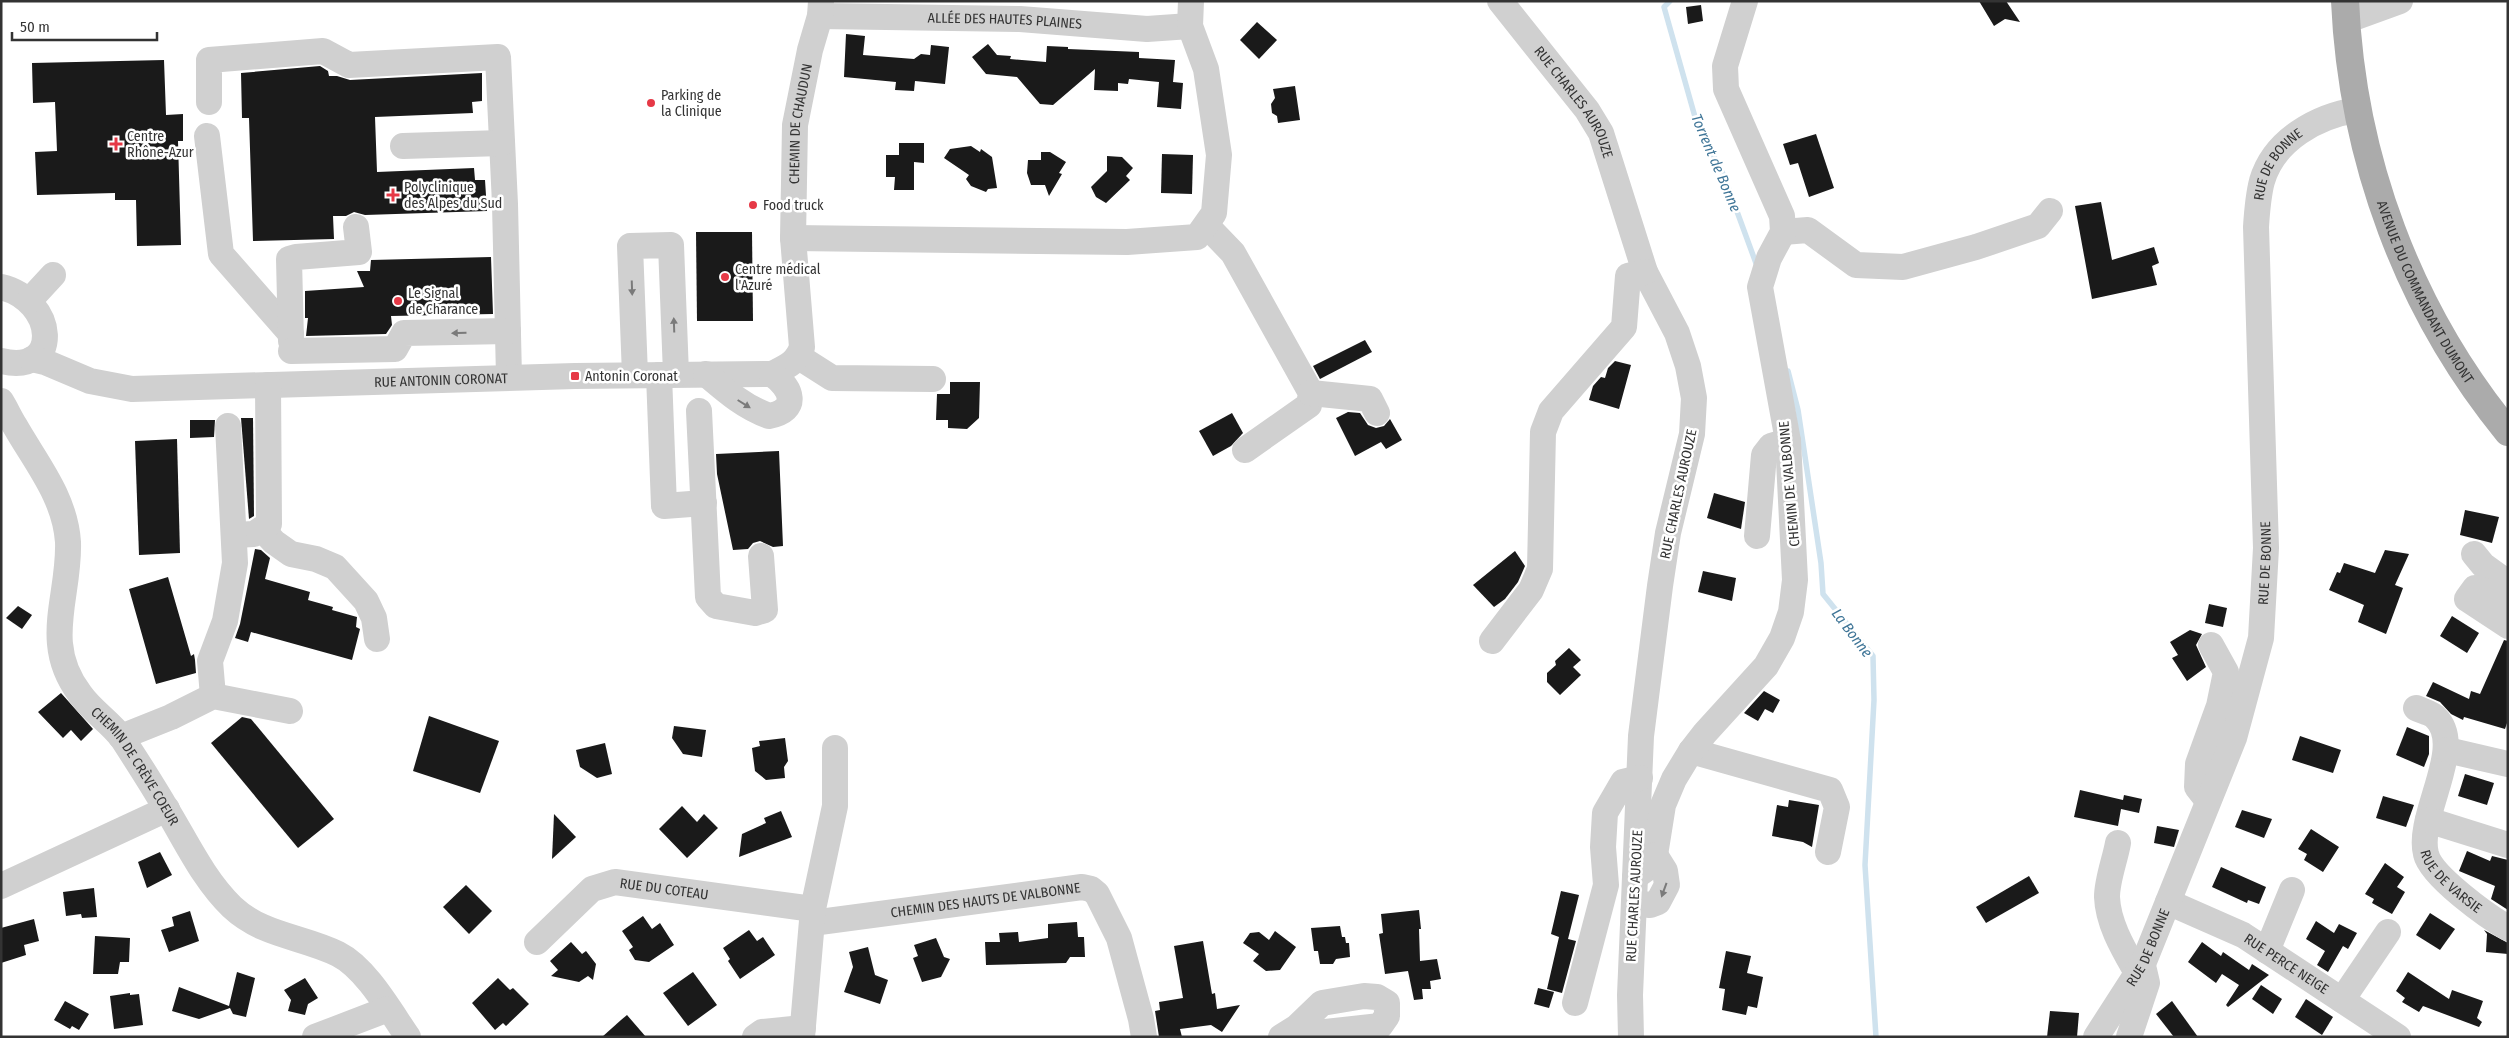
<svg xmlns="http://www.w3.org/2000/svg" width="2509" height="1038" font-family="'Fira Sans Condensed',sans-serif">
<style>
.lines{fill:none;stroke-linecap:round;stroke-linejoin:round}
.stream{stroke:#cfe2ee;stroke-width:5.5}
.building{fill:#1a1a1a}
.minor{stroke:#d0d0d0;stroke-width:26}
.major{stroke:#ababab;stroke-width:28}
.oneway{fill:#7a7a7a}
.poi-dot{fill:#e63946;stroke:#fff;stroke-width:2}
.labels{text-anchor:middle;stroke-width:5;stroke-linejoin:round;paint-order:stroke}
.street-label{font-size:14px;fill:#333;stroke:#fff}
.poi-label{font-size:14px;fill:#333;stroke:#fff;text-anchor:start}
.water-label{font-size:15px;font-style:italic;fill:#3f7597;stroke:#fff}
</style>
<rect width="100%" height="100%" fill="#fff"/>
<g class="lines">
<!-- stream -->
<g class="stream">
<polyline points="1670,1 1664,7 1697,124 1724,176 1757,266"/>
<polyline points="1788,371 1798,410 1821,563 1823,594 1873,656 1874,700 1865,865 1876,1037"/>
</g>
</g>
<!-- building -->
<g class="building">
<polygon points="1979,1 2006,1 2020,22 2005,19 1994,26"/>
<polygon points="1701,5 1703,21 1688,24 1686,7"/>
<polygon points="1257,22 1277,40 1259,59 1240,40"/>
<polygon points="846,34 865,36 863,55 914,59 921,54 930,55 931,45 949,47 945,84 915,81 914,91 895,90 896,82 844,77"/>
<polygon points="988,44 997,55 1011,56 1010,59 1046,62 1047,46 1068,47 1068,49 1139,52 1139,58 1175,60 1173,82 1183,83 1181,109 1157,107 1159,82 1129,79 1128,84 1118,83 1118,91 1094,90 1095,69 1053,105 1040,104 1017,77 986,74 972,57"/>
<polygon points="164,60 166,115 183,114 183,141 178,141 181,245 137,246 136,200 115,200 115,193 37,195 35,152 57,151 55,102 33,103 32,63"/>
<polygon points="320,66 328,71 329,76 337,76 350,80 482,73 482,101 472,102 473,113 375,117 377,172 474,168 475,180 485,180 487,211 365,215 354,212 346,216 333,216 334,239 253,241 249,118 242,118 241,73"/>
<polygon points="1295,86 1300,120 1278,123 1277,116 1272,113 1271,104 1275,98 1273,89"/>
<polygon points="1816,134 1834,188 1809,197 1798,163 1790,165 1783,144"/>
<polygon points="899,143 924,143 924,163 914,162 914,190 894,190 895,177 886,177 886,155 899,155"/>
<polygon points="971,146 980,152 981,149 992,157 997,188 988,189 986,192 971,186 966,179 969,175 944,158 950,149"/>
<polygon points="1041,152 1050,152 1066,162 1059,173 1062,174 1049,196 1045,185 1031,185 1027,173 1028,160 1041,160"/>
<polygon points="1162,154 1193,155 1192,194 1161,193"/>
<polygon points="1107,156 1122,157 1133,168 1126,176 1130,180 1106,203 1096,197 1091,187 1107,171"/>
<polygon points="2101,202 2112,260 2154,247 2159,263 2152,266 2157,285 2092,299 2075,206"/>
<polygon points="696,232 752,232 753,321 697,321"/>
<polygon points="491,257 493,314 391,316 392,325 386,334 306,336 308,318 305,318 305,291 364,287 357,271 370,271 371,260"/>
<polygon points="1365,340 1372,352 1320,379 1313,366"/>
<polygon points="1615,361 1631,365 1619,409 1589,400 1593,386 1601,377 1605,378 1608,368"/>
<polygon points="950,382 980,382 979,418 967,429 948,428 948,420 936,420 937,394 950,394"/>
<polygon points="1348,412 1360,413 1368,425 1376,428 1384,426 1390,419 1402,440 1386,449 1381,442 1355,456 1336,418"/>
<polygon points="1232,413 1243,433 1231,446 1213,456 1199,431"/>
<polygon points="241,418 253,418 254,516 249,519"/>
<polygon points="190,420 215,420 214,437 190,438"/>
<polygon points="177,439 180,553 139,555 135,441"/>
<polygon points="779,451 783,546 773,547 760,541 753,543 748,549 733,550 717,474 716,454"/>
<polygon points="1714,493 1745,502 1741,529 1707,518"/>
<polygon points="2465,510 2499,517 2492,543 2460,535"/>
<polygon points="255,549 261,550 270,558 265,579 310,592 308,600 333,607 332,610 357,617 356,627 360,629 352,660 251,632 248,642 235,638 240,624"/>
<polygon points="2385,550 2409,554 2395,585 2403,588 2386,634 2358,622 2364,605 2329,590 2337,572 2340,573 2344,563 2375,573"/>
<polygon points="1515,551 1525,566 1518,582 1505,599 1494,607 1473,585"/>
<polygon points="1703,571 1736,578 1732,601 1698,592"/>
<polygon points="168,577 191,656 194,654 195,660 196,673 156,684 129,589"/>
<polygon points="2209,604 2227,608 2223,627 2205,623"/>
<polygon points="18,606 32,615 22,629 6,618"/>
<polygon points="2452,616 2479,633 2467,653 2440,636"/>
<polygon points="2190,630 2202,634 2196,645 2206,667 2187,681 2172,658 2178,655 2170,642"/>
<polygon points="2504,640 2508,641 2508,720 2505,729 2464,717 2463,720 2451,714 2440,702 2426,696 2433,682 2469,699 2471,691 2480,694"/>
<polygon points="1569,648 1581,660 1573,667 1581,675 1560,695 1547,682 1547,673 1556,665 1555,661"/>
<polygon points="1764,691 1780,700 1773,713 1765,709 1758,721 1744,713"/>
<polygon points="61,693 93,729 81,741 71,730 63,738 38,712"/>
<polygon points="429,716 499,741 480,793 413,771"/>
<polygon points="242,717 251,719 334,819 298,848 211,743"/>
<polygon points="674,726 706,730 702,757 683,754 672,738"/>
<polygon points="2407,727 2429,736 2429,754 2424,767 2396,755"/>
<polygon points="2300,736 2341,750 2333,773 2292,760"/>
<polygon points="785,738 788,761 784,767 785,778 766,780 755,771 752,748 760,746 759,741"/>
<polygon points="605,743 612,774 597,778 580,767 576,750"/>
<polygon points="2465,774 2494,783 2487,805 2458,796"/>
<polygon points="2080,790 2123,800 2124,795 2142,799 2139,813 2121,809 2118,826 2074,817"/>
<polygon points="2383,796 2414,805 2406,827 2376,818"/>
<polygon points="1789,800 1819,805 1812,847 1803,842 1772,836 1777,805 1788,807"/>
<polygon points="682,806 697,822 704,814 718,828 687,858 659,829"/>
<polygon points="2242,810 2272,819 2264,838 2235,827"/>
<polygon points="781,811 792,837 739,857 742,834 766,823 764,818"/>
<polygon points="554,814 576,837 552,859"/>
<polygon points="2157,826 2179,830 2174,847 2154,843"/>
<polygon points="2311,829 2339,847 2323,872 2304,860 2307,854 2298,849"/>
<polygon points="2467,851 2490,861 2492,856 2508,860 2508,910 2491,899 2495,886 2459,871"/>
<polygon points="160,852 172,875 147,888 138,862"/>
<polygon points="2385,863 2404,877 2397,887 2405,892 2392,914 2372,903 2374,899 2365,894"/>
<polygon points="2221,867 2266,887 2259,904 2248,900 2247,903 2212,887"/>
<polygon points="2029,876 2039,893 1986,923 1976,907"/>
<polygon points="466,885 492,911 469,934 443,907"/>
<polygon points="94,888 97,917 82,918 81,914 66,916 63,892"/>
<polygon points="1561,891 1579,895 1568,939 1576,941 1562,993 1547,989 1559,937 1551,934"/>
<polygon points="1419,910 1421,929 1419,929 1420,961 1437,959 1441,979 1430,981 1431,989 1422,989 1423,999 1414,1000 1408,971 1385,974 1379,934 1383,933 1381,914"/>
<polygon points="190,911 199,941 169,952 161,930 174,926 172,917"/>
<polygon points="2430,913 2455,929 2440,950 2416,935"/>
<polygon points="643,916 652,929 660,923 674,945 649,962 635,960 629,950 633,947 622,931"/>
<polygon points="34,919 39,941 24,945 26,955 1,963 1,928"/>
<polygon points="2316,921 2334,933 2339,924 2357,933 2348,949 2343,946 2328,972 2317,965 2325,951 2306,939"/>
<polygon points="1077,922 1078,937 1084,937 1085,957 1070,957 1066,963 986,965 985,942 1000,942 999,933 1018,932 1019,942 1048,938 1048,924"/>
<polygon points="1340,926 1342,937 1345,937 1346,943 1349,943 1350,957 1336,959 1333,964 1320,964 1318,951 1314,951 1311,928"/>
<polygon points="749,930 757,941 763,937 775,955 740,979 728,961 730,959 723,948"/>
<polygon points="2484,930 2508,943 2508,954 2486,952 2487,934"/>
<polygon points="1275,931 1296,947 1280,970 1266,971 1253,961 1259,954 1243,943 1250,933 1259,932 1269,940"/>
<polygon points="95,936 130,938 129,962 120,962 118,974 93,974"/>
<polygon points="936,938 944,957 950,959 941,977 922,982 913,958 918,956 914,945"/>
<polygon points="1203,941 1212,994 1215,993 1217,1009 1240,1005 1222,1032 1211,1025 1180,1029 1182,1037 1159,1037 1155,1011 1160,1010 1159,1002 1183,998 1174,946"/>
<polygon points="571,942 582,954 586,951 596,964 593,980 588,976 579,982 551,976 558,970 550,961"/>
<polygon points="2202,942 2221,956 2223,952 2249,970 2252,964 2269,975 2228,1007 2226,1005 2239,985 2222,974 2216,983 2188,962"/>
<polygon points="868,947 875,975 888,980 880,1004 844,992 853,967 849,952"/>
<polygon points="1726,951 1751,956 1747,973 1763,977 1757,1008 1748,1006 1746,1015 1722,1010 1725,989 1719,988"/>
<polygon points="237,972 255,978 246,1017 233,1014 230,1008 199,1019 172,1011 179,987 229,1006"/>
<polygon points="693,972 717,1005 688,1026 663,993"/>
<polygon points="2408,972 2449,999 2452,990 2483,1001 2477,1018 2482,1022 2479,1027 2423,1006 2419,1012 2402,1002 2405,998 2396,991"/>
<polygon points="305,978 318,998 308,1004 305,1015 288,1011 291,1000 284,990"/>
<polygon points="498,978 510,990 513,988 529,1004 506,1026 503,1023 495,1030 472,1003"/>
<polygon points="2261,985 2282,999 2273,1014 2252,999"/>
<polygon points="1538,988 1554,992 1549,1008 1534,1004"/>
<polygon points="130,993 130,995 139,994 143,1025 114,1029 110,996"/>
<polygon points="2306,999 2333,1017 2322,1035 2295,1017"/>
<polygon points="65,1001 89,1014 79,1030 72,1026 70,1029 54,1020"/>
<polygon points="2172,1001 2198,1037 2174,1037 2156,1014"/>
<polygon points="2050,1011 2079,1013 2077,1037 2047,1037"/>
<polygon points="627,1015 646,1037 602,1037 621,1020"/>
</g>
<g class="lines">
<!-- minor -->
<g class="minor">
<path id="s1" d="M1500,1l87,109 14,23 44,139 32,61 11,33 6,32 -2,36 -24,99 -8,53 -19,150 -11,259 1,42"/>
<path id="s2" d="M820,16l200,3 127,10 43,-3"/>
<polyline points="2346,18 2356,17 2400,1"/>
<polyline points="209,102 209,60 323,51 349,65 498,57 505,204 509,377"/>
<polyline points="207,136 221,254 291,334"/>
<polyline points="403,146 502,143"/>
<polyline points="1207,226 1233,253 1311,393 1309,405 1245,450"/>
<polyline points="1783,232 1808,230 1856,265 1903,267 1976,247 2038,226 2050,211"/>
<polyline points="793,238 1127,242 1197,237 1214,213 1219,155 1206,69 1190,26 1191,1"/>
<path d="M1,287c55,13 62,89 0,74"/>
<polyline points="29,301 53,275"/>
<polyline points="291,341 289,259 296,257 359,252 356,227"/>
<polyline points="291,351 395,349 404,333 508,331"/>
<polyline points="799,357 832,378 933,379"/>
<path id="s3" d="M32,359l13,3 45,19 42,8 443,-13 197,-2c14,-7 25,-11 30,-27l-9,-109 2,-113 15,-75 10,-34 1,-15"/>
<path d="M706,374c20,17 38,33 63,42 31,-6 23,-28 3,-42"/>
<polyline points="635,375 630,246 671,245 676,374"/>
<polyline points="659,375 664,506 704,503"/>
<polyline points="1311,393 1370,399 1377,413"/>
<path id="s4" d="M1,401c5,8 9,17 14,25 21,37 50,71 53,116 2,55 -27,101 12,152 12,17 30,28 42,44 15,23 31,48 45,72 20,33 37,70 65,97 31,29 69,29 106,47 28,14 52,57 70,83"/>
<polyline points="699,411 708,597 716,606 755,613 765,610 761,556"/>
<polyline points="263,530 274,542 291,554 316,559 335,567 366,601 374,618 377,639"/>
<polyline points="234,535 254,534 269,524 268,385"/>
<polyline points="1757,536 1764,455 1771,446 1788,441"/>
<polyline points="2474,554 2483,565 2508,583"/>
<polyline points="2508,599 2475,588 2467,599 2508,626"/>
<polyline points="1492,641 1531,590 1540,569 1543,432 1551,411 1624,327 1628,276 1645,272"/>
<polyline points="213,696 210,661 225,621 235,563 228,426"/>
<path id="s5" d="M2416,708c6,3 16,5 20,10 30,29 -20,98 -10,136 5,22 62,63 82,74"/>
<polyline points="121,737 171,717 213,696 290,711"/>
<polyline points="2447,750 2508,764"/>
<polyline points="1691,751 1830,790 1837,807 1828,852"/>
<polyline points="2208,801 2197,787 2198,764 2219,706 2226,672 2211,645"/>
<polyline points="2428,820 2508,845"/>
<path d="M2118,843c-3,17 -11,37 -11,54 1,27 17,53 30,76"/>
<polyline points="1635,877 1649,867 1655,855 1663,805 1674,779 1691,751 1705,733 1766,666 1782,638 1791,612 1795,580 1788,441 1760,287 1769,258 1783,232 1782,216 1726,89 1725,66 1745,1"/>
<polyline points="1,886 167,809"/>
<path id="s6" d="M2168,902l75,33 155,102"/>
<polyline points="1634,903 1650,905 1658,902 1667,885 1665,871 1655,855"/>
<path id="s7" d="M812,923l270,-36 9,2 6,5 22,44 22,81 3,18"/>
<path id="s8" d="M537,942l55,-53 23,-7 198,27"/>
<polyline points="2267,951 2292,890"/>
<polyline points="2342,1000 2388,932"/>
<polyline points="1575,1003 1606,885 1603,847 1605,813 1623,782 1640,778"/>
<polyline points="315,1037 388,1009"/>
<polyline points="755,1037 762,1032 803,1028"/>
<polyline points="802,1037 813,909 835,806 835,748"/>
<polyline points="1281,1037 1297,1027 1322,1003 1364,996 1377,997 1387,1003 1387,1016 1380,1026 1316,1033 1297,1027"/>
<path id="s9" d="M2096,1037l47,-73 91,-226 27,-100 5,-90 -10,-321c1,-16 2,-31 6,-46 12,-41 55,-65 95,-71"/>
<polyline points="2129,1037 2147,983 2144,970"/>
</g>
<!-- major -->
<path class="major" id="s10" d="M2345,1c7,157 63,309 163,431"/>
</g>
<!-- one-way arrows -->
<defs><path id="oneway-solid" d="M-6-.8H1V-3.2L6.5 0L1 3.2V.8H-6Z" transform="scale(1.25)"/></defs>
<g class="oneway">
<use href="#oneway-solid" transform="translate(632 288) rotate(88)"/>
<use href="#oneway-solid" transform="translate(674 325) rotate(-92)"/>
<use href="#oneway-solid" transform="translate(459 333) rotate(178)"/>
<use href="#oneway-solid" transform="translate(744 404) rotate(32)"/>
<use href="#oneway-solid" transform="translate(1664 890) rotate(110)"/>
</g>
<!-- markers -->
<g class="poi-dot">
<circle cx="651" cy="103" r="5"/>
<path d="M113.5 136.5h5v5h5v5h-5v5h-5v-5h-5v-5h5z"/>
<path d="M390.5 187.5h5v5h5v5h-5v5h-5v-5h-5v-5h5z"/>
<circle cx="753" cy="205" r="5"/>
<circle cx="725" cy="277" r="5"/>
<circle cx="398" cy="301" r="5"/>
<rect x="570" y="371" width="10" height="10" rx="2.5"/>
</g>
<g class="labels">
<!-- street labels -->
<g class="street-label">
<text dy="5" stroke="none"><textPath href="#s2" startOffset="185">ALLÉE DES HAUTES PLAINES</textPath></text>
<text dy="5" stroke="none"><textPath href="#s1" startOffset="126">RUE CHARLES AUROUZE</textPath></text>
<text dy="5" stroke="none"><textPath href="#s3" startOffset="1011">CHEMIN DE CHAUDUN</textPath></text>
<text dy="5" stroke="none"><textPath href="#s9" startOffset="914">RUE DE BONNE</textPath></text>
<text dy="5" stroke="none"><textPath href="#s10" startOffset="305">AVENUE DU COMMANDANT DUMONT</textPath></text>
<text dy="5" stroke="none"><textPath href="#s3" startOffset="414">RUE ANTONIN CORONAT</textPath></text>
<text transform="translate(1789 484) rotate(-95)" y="5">CHEMIN DE VALBONNE</text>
<text transform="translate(1678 494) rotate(-78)" y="5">RUE CHARLES AUROUZE</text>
<text dy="5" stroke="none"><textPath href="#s9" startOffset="509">RUE DE BONNE</textPath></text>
<text dy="5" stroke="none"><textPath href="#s4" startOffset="406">CHEMIN DE CRÈVE COEUR</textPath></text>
<text dy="5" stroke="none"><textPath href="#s5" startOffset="201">RUE DE VARSIE</textPath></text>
<text dy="5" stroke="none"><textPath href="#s8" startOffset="150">RUE DU COTEAU</textPath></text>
<text transform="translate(1634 896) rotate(-87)" y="5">RUE CHARLES AUROUZE</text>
<text dy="5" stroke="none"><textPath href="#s7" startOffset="175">CHEMIN DES HAUTS DE VALBONNE</textPath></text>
<text dy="5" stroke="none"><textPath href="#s9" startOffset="104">RUE DE BONNE</textPath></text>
<text dy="5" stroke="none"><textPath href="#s6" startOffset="134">RUE PERCE NEIGE</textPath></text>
</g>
<!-- poi labels -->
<g class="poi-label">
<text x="661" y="100">Parking de<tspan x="661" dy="16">la Clinique</tspan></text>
<text x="127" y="141">Centre<tspan x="127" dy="16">Rhône-Azur</tspan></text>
<text x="404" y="192">Polyclinique<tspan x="404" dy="16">des Alpes du Sud</tspan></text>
<text x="763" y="210">Food truck</text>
<text x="735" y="274">Centre médical<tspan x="735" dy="16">l'Azuré</tspan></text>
<text x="408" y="298">Le Signal<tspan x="408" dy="16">de Charance</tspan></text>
<text x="585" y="381">Antonin Coronat</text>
</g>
<!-- water labels -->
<g class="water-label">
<text transform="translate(1716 163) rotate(67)" y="5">Torrent de Bonne</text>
<text transform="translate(1852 633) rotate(53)" y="5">La Bonne</text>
</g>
</g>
<!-- border -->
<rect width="2509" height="1038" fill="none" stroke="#333333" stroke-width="5"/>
<!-- scale -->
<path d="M12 32v8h145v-8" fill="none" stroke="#333333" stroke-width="2.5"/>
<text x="20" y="32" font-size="15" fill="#333333" stroke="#ffffff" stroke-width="4" paint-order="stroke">50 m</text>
</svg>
